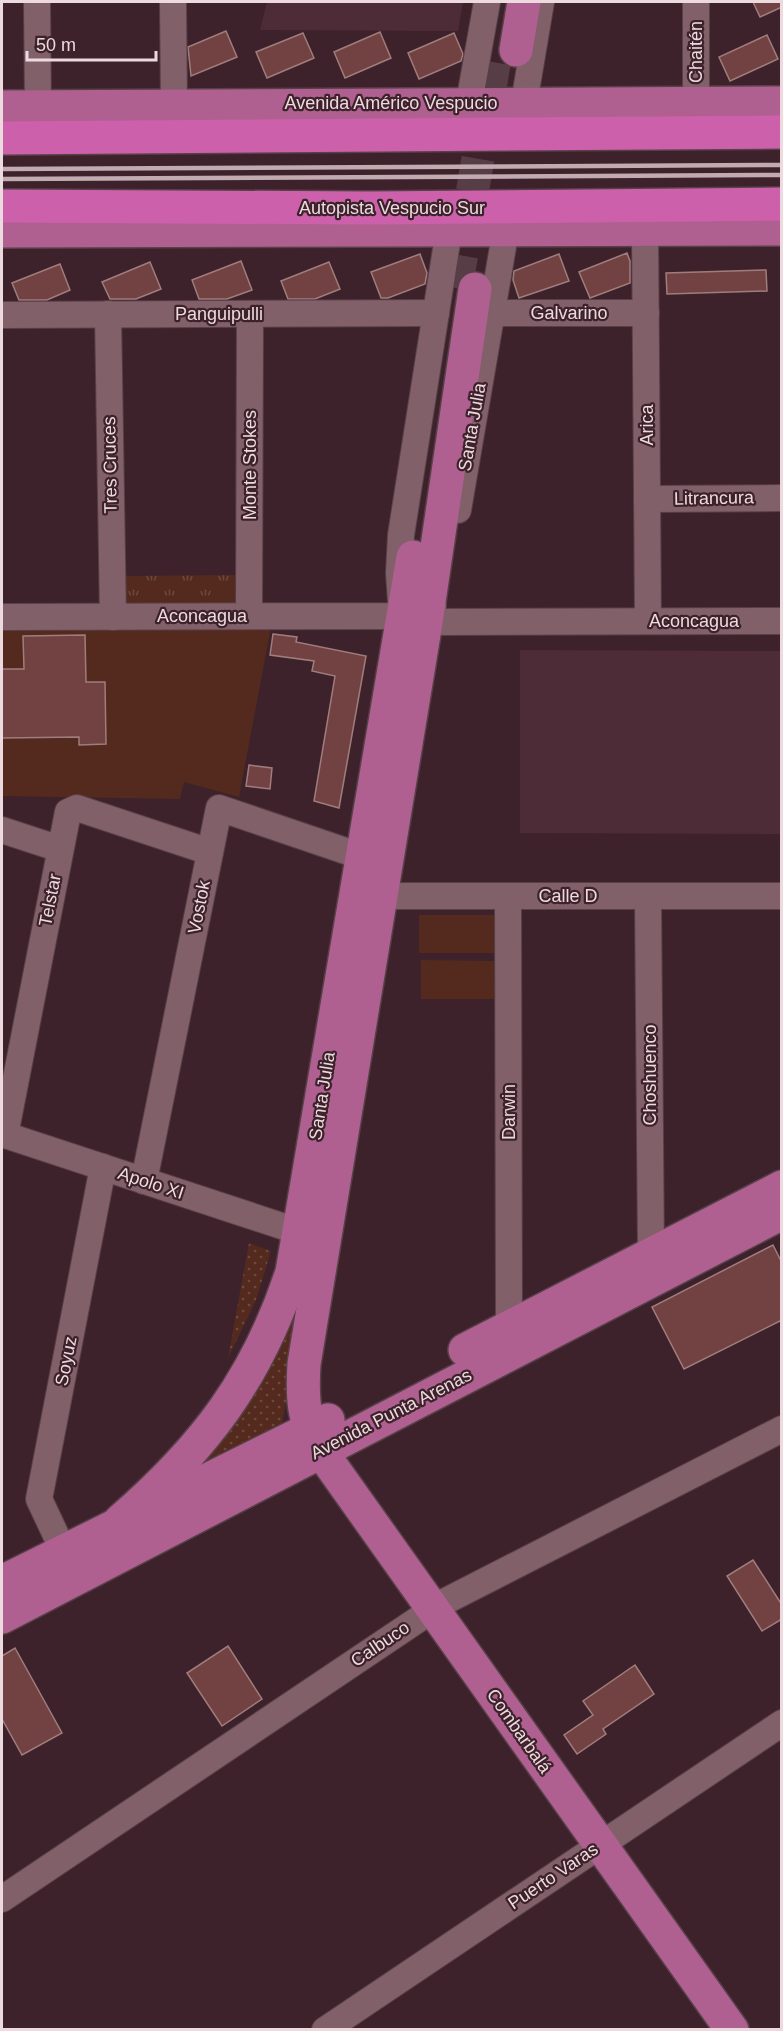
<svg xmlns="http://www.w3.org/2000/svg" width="783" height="2031" font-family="Arial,sans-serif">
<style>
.built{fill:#4e2c37}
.grass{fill:url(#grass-tufts)}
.park{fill:url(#park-dots)}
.pitch{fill:#532a1d}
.building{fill:#724243;stroke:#a07d7d;stroke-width:1.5}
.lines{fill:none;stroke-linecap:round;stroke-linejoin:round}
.major-tunnel{stroke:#573e46;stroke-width:33;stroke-dasharray:33 16;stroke-linecap:butt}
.minor-casing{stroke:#584048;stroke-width:28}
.major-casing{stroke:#584048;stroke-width:36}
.highway-casing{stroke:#584048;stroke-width:36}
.minor{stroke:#81606a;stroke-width:26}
.major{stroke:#af6091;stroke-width:33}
.highway{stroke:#cd60ab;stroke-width:33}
.rail{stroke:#c1abb1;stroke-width:4.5}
.labels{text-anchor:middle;stroke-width:4.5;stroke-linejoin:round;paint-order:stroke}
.street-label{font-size:18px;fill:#eddadf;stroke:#3d222b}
</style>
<defs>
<pattern id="grass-tufts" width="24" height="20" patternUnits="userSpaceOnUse" patternTransform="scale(1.5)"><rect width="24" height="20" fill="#532a1d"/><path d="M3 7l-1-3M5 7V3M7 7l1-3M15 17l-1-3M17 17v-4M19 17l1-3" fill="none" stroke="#6c483d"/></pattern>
<pattern id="park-dots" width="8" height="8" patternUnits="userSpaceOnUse" patternTransform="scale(1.5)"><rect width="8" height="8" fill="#532a1d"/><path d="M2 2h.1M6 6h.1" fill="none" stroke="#6c483d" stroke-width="1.8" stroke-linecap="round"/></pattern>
</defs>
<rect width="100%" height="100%" fill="#3d222b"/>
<!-- built -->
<g class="built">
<polygon points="267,2 463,2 458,31 260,30"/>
<polygon points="520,650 781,651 781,834 520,833"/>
</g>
<!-- grass -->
<polygon class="grass" points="237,575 237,605 124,605 123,576"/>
<!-- park -->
<g class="park">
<polygon points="249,1243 271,1251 256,1300 228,1358"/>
<polygon points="312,1261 281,1429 191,1477"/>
</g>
<!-- pitch -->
<g class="pitch">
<polygon points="271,627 239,797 184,782 180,799 2,796 2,630"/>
<polygon points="419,915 494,915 495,953 419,953"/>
<polygon points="421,960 496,961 496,999 421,999"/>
</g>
<!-- building -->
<g class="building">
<polygon points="753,2 782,2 782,7 760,17"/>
<polygon points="226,31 237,57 191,76 188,47"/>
<polygon points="380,32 391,58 345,78 334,52"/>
<polygon points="303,33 314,58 267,78 256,52"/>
<polygon points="454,33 463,54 461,61 419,79 408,53"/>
<polygon points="767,35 778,59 730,81 719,57"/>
<polygon points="627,253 630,261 630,283 590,298 579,272"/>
<polygon points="420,254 427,273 425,284 388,298 381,298 371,272"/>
<polygon points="559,254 569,281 519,298 513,280 514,271"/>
<polygon points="241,261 252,290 227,299 199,299 192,280"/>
<polygon points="150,262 161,289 136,299 110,299 102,282"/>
<polygon points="329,262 340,289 315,299 288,299 281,281"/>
<polygon points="60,264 70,290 47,300 19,300 12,283"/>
<polygon points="766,270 767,291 667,294 666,273"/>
<polygon points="273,634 297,637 296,642 366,656 339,808 314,801 335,676 312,671 314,661 270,655"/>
<polygon points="85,635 86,682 105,682 106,744 79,745 79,737 2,738 2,669 24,669 23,636"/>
<polygon points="249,765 272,768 270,789 246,786"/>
<polygon points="773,1245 782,1263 782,1320 684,1369 652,1307"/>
<polygon points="753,1560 782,1605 782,1619 762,1631 727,1576"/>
<polygon points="228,1646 262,1699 222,1726 187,1673"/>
<polygon points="15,1648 62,1733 22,1755 2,1719 2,1656"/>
<polygon points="635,1665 654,1694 603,1729 606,1734 577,1754 564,1735 593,1715 583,1701"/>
</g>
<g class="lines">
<!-- major-tunnel -->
<polyline class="major-tunnel" points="456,288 497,47"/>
<!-- minor casing -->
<g class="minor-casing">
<g id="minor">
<polyline points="37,2 38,107"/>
<polyline points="173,2 174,104"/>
<polyline points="469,103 487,2"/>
<polyline points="524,103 541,2"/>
<polyline points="696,103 696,2"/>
<polyline points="645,229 648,621"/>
<polyline points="492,313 646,313"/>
<polyline points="108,314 113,617"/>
<polyline points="2,315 436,313"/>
<polyline points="647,499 782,498"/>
<polyline points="458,510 506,229"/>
<polyline points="433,606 426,622 782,621"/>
<polyline points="249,616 250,314"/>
<polyline points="2,617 402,616 399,573 401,535 449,230"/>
<polyline points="2,830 60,849"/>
<polyline points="365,896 782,896"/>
<polyline points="508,896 509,1327"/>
<polyline points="648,896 651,1254"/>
<polyline points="2,1134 300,1232"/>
<polyline points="5,1135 68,812 77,808 210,852"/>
<polyline points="144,1181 219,808 378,862"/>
<polyline points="63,1550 39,1499 103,1167"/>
<polyline points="2,1899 444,1602 782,1429"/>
<polyline points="325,2030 782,1723"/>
</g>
</g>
<!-- major casing -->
<g class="major-casing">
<g id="major">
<polyline points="516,50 524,2"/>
<polyline points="2,107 782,103"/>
<polyline points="2,231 782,229"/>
<path d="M475,289l-49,333 -122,742c-2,32 -1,58 16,86l412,580"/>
<polyline points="465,1350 782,1187"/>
<path d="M120,1521c84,-73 137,-142 172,-249l121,-715"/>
<polyline points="2,1582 328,1420"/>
<polyline points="2,1617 782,1213"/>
</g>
</g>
<!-- highway casing -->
<g class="highway-casing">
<g id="highway">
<polyline points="2,138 782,132"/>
<polyline points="2,206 370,208 782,204"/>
</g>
</g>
<!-- minor -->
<use href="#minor" class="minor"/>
<!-- major -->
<use href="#major" class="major"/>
<!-- highway -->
<use href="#highway" class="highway"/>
<!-- rail -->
<g class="rail">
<polyline points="2,169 782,165"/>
<polyline points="2,179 782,175"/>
</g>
</g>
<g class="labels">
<!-- street labels -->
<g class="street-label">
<text transform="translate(696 52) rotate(-90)" y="6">Chaitén</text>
<text x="391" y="109">Avenida Américo Vespucio</text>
<text x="392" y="214">Autopista Vespucio Sur</text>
<text x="569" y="319">Galvarino</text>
<text x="219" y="320">Panguipulli</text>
<text transform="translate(647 425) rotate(-90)" y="6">Arica</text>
<text transform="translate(472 427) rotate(-80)" y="6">Santa Julia</text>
<text transform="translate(110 465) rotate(-91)" y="6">Tres Cruces</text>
<text transform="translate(250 465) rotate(-90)" y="6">Monte Stokes</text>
<text transform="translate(714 498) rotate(-1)" y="6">Litrancura</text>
<text x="202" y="622">Aconcagua</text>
<text x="694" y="627">Aconcagua</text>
<text x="568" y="902">Calle D</text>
<text transform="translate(50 900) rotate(-79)" y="6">Telstar</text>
<text transform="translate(199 907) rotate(-79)" y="6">Vostok</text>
<text transform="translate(650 1075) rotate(-90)" y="6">Choshuenco</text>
<text transform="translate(322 1096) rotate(-81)" y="6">Santa Julia</text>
<text transform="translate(509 1112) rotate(-90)" y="6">Darwin</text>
<text transform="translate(151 1183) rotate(18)" y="6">Apolo XI</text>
<text transform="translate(66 1361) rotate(-79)" y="6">Soyuz</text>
<text transform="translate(391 1414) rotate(-27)" y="6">Avenida Punta Arenas</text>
<text transform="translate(380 1644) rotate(-34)" y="6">Calbuco</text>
<text transform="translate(519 1731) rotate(55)" y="6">Combarbalá</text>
<text transform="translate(553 1876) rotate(-34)" y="6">Puerto Varas</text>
</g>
</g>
<!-- border -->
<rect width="783" height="2031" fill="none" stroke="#eddadf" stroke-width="6"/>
<!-- scale -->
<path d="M27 51v9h129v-9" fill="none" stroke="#eddadf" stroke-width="3"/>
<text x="36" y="51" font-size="18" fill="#eddadf" stroke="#3d222b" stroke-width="4.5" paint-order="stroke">50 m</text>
</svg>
